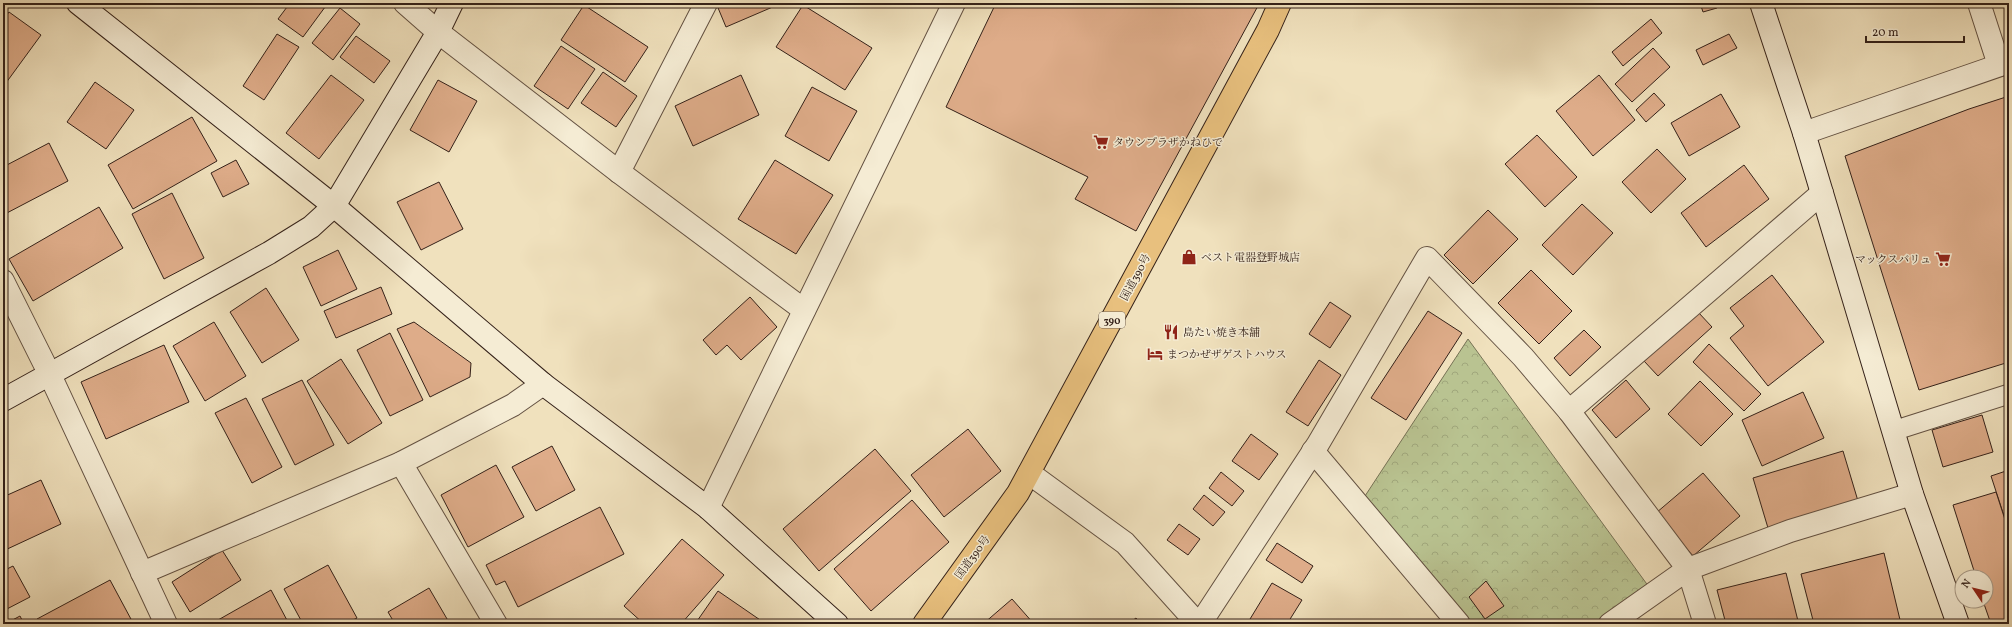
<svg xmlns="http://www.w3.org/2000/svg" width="2012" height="627" font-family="Vollkorn,'Noto Serif JP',serif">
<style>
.forest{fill:url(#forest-crowns);stroke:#767255}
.building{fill:#deac89;stroke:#342119}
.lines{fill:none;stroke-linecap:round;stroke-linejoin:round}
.lane-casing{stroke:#635142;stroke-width:21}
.street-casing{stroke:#635142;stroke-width:24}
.secondary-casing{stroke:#342119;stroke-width:24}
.highway-casing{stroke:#342119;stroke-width:24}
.lane{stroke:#f5ecd4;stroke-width:19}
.street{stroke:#f5ecd4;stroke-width:22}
.secondary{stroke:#f5ecd4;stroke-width:22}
.highway{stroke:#e8c07e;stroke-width:22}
.labels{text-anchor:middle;stroke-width:3;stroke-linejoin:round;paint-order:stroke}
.shield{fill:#f5ecd4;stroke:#6e5e51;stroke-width:1}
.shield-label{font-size:10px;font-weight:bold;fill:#342119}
.poi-label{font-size:11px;fill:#342119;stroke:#f5ecd4;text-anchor:start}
.street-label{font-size:11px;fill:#342119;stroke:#f5ecd4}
</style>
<defs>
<pattern id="forest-crowns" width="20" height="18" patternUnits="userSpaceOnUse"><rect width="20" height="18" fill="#b9c391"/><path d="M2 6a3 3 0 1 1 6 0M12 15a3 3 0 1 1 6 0" fill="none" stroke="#a0a77c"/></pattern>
</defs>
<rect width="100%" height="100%" fill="#f0e1bd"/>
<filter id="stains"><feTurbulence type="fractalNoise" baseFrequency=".005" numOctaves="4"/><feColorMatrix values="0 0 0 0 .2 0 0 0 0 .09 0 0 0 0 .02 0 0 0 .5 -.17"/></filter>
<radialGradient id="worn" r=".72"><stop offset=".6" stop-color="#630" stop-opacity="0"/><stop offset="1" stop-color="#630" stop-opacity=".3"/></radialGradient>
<!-- forest -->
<polygon class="forest" points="1468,339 1649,587 1598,624 1472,624 1365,496"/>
<!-- building -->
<g class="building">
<polygon points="290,3 328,3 303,37 278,19"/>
<polygon points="716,3 782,3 726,27"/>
<polygon points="996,3 1258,3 1259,4 1136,231 1075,199 1088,177 946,107"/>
<polygon points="1700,3 1716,3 1717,8 1703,12"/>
<polygon points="584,5 648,47 625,82 561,40"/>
<polygon points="803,5 872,48 845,90 776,47"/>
<polygon points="340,8 360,24 333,60 312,43"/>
<polygon points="9,12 41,35 3,87 3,20"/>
<polygon points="1651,19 1662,33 1623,66 1612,52"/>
<polygon points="277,34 299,47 264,100 243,86"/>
<polygon points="1729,34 1737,48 1703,65 1696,50"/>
<polygon points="356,36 390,61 374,83 340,57"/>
<polygon points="561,46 595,69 568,109 534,86"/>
<polygon points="1653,48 1670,67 1632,102 1615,84"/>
<polygon points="603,72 637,96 616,127 581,103"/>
<polygon points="331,75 364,100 319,159 286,133"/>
<polygon points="741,75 759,115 693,146 675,106"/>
<polygon points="1599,75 1635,120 1593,156 1556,111"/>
<polygon points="438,80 477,101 449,152 410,130"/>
<polygon points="95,82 134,110 106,149 67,122"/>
<polygon points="812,87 857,111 829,161 785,136"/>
<polygon points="1654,93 1665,105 1646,122 1636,110"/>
<polygon points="1721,94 1740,127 1689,156 1671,123"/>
<polygon points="2009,96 2009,362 1919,390 1845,156 1969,109"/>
<polygon points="192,117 217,161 133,209 108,165"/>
<polygon points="1537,135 1577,177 1545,207 1505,164"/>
<polygon points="49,143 68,181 3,215 3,167"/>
<polygon points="1657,149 1686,179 1651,213 1622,182"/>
<polygon points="236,160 249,184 223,197 211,173"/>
<polygon points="775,160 833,195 796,254 738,219"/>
<polygon points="1744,165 1769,199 1706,247 1681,213"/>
<polygon points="439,182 463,229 421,250 397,202"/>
<polygon points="172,193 204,258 164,279 132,214"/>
<polygon points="1582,204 1613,233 1573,275 1542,245"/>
<polygon points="99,207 123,248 33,301 9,259"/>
<polygon points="1488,210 1518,239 1473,284 1444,255"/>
<polygon points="338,250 357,289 321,306 303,267"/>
<polygon points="1531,270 1572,311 1539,344 1498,303"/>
<polygon points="1772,275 1824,342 1768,386 1730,338 1744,326 1730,308"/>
<polygon points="381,287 392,314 336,338 324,311"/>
<polygon points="266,288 299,340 262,363 230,312"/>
<polygon points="750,297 777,327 741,360 727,345 716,355 703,340"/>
<polygon points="1330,302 1351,316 1330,348 1309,334"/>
<polygon points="1428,311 1462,333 1406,420 1371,398"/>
<polygon points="1698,312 1712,327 1658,376 1644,361"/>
<polygon points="214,322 246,376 205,401 173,346"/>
<polygon points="414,322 471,363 470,377 430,397 397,329"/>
<polygon points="1584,330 1601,347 1570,376 1554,358"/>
<polygon points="390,333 423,400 390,416 357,350"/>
<polygon points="1709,344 1761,394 1744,411 1693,362"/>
<polygon points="164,345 189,402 106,439 81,382"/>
<polygon points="341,359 382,423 348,444 307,381"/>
<polygon points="1319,360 1341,375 1308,426 1286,412"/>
<polygon points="302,380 334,445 295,465 262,399"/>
<polygon points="1626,380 1650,409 1616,438 1592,410"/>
<polygon points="1700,381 1733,414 1701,446 1668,414"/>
<polygon points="1803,392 1824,438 1762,466 1742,420"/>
<polygon points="246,398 282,467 252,483 215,413"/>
<polygon points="1982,415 1993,452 1943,467 1932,430"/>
<polygon points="968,429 1001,471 944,517 911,475"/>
<polygon points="1251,434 1278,454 1259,480 1232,461"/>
<polygon points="552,446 575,490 536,511 512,467"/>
<polygon points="875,449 911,491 819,571 783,529"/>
<polygon points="1843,451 1858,501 1768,528 1753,478"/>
<polygon points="496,465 524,517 468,547 441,495"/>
<polygon points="2009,470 2009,524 2007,525 1991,476"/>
<polygon points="1221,472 1244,491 1232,506 1209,488"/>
<polygon points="1703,473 1740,516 1693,556 1656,513"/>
<polygon points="41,480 61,524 3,551 3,497"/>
<polygon points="1996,492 2009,532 2009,624 1991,624 1983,601 1986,601 1986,577 1976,577 1953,505"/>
<polygon points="1204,495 1225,512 1213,526 1193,509"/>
<polygon points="912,500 949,542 871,611 834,569"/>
<polygon points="600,507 624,554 518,607 505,581 496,585 486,565"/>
<polygon points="1179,524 1200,539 1188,555 1167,540"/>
<polygon points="682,539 724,575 681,624 644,624 624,606"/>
<polygon points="1277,543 1313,566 1302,583 1266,560"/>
<polygon points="222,550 241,580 190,612 172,582"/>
<polygon points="1884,553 1901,624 1814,624 1801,574"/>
<polygon points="328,565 357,618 345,624 303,624 284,589"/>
<polygon points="13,566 30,597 3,611 3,571"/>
<polygon points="1786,573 1798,621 1786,624 1726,624 1717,590"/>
<polygon points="110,580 132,621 126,624 40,624 37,619"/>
<polygon points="1486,581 1504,606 1485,619 1469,597"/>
<polygon points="1272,583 1302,600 1287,624 1247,624"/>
<polygon points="429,588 450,624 395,624 388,612"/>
<polygon points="271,590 289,624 211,624"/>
<polygon points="718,591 766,624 695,624"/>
<polygon points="1012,599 1034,624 983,624"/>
<polygon points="20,616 24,624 5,624"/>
<polygon points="1136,618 1141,624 1128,624"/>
</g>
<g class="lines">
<!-- lane casing -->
<g class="lane-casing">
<polyline id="lane" points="1893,431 2009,394"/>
</g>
<!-- street casing -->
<g class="street-casing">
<g id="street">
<polyline points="405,3 438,32 619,172 804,310"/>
<polyline points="1979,3 1999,65"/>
<polyline points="1804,133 2009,62"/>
<polyline points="619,172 706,3"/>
<polyline points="3,281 50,375 166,624"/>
<polyline points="1569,411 1822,193"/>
<polyline points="1313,451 1459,624"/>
<polyline points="401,463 496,624"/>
<polyline points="1029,473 1125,543 1198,624"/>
<polyline points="708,508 954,3"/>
<polyline points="142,573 401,463 513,405 543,384"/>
<polyline points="1200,624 1318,444 1427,258 1523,357 1569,411 1688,569 1705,624"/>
<polyline points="1610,624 1688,569 1790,531 1912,494"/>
</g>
</g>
<!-- secondary casing -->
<g class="secondary-casing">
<g id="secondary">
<polyline points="78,3 334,206 543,384 708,508 837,624"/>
<polyline points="1761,3 1804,133 1912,494 1958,624"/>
<polyline points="3,400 269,253 311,227 334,206 438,32 452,3"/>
</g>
</g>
<!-- highway casing -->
<g class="highway-casing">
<polyline id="highway" points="924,624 1018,493 1268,30 1280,3"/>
</g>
<!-- lane -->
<use href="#lane" class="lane"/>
<!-- street -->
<use href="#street" class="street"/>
<!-- secondary -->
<use href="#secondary" class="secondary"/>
<!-- highway -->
<use href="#highway" class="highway"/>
</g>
<!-- icons -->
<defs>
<g id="supermarket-bare" transform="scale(1.2)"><path d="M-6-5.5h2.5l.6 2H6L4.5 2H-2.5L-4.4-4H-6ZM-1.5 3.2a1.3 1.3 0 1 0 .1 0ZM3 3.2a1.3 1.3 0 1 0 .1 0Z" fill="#8f2418" stroke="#f5ecd4" stroke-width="2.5" paint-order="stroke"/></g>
<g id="shop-bare" transform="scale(1.2)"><path d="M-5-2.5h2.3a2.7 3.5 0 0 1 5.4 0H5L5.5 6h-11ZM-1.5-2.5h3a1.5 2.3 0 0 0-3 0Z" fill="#8f2418" stroke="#f5ecd4" stroke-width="2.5" paint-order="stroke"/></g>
<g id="restaurant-bare" transform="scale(1.2)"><path d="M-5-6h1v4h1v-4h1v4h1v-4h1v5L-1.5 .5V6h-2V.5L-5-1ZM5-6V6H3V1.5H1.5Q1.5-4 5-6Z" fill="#8f2418" stroke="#f5ecd4" stroke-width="2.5" paint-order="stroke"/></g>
<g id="hotel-bare" transform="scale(1.2)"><path d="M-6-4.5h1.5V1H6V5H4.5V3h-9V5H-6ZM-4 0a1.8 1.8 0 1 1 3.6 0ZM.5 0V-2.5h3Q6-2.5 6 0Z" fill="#8f2418" stroke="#f5ecd4" stroke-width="2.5" paint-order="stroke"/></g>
</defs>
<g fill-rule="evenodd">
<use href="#supermarket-bare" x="1101" y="142"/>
<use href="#shop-bare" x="1189" y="257"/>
<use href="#supermarket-bare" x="1943" y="259"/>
<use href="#restaurant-bare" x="1171" y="332"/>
<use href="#hotel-bare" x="1155" y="354"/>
</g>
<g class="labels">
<!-- shield labels -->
<rect class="shield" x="1099" y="312" width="26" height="16" rx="3"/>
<g class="shield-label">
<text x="1112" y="324">390</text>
</g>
<!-- poi labels -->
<g class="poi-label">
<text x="1113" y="146">タウンプラザかねひで</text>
<text x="1201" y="261">ベスト電器登野城店</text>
<text x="1931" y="263" text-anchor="end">マックスバリュ</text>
<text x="1183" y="336">島たい焼き本舗</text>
<text x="1167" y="358">まつかぜザゲストハウス</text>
</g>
<!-- street labels -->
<g class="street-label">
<text transform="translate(1135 277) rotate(-62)" y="4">国道390号</text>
<text transform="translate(972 557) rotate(-54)" y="4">国道390号</text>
</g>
</g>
<!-- margin -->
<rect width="2012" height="627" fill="none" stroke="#f0e1bd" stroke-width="16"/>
<rect x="4" y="4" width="2004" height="619" fill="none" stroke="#342119" stroke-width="2"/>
<rect x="8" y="8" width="1996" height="611" fill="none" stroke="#342119"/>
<!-- north arrow -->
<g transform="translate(1974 589) rotate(305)"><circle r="19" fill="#f5ecd4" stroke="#a89b89"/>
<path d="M0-3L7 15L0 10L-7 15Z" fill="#8f2418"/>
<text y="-6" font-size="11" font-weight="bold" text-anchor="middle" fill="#342119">N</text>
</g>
<!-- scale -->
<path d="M1866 36v6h98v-6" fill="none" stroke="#342119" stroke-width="2"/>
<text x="1872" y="36" font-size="12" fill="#342119" stroke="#f5ecd4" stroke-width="3" paint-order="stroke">20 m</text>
<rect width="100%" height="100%" filter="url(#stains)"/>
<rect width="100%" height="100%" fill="url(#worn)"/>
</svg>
